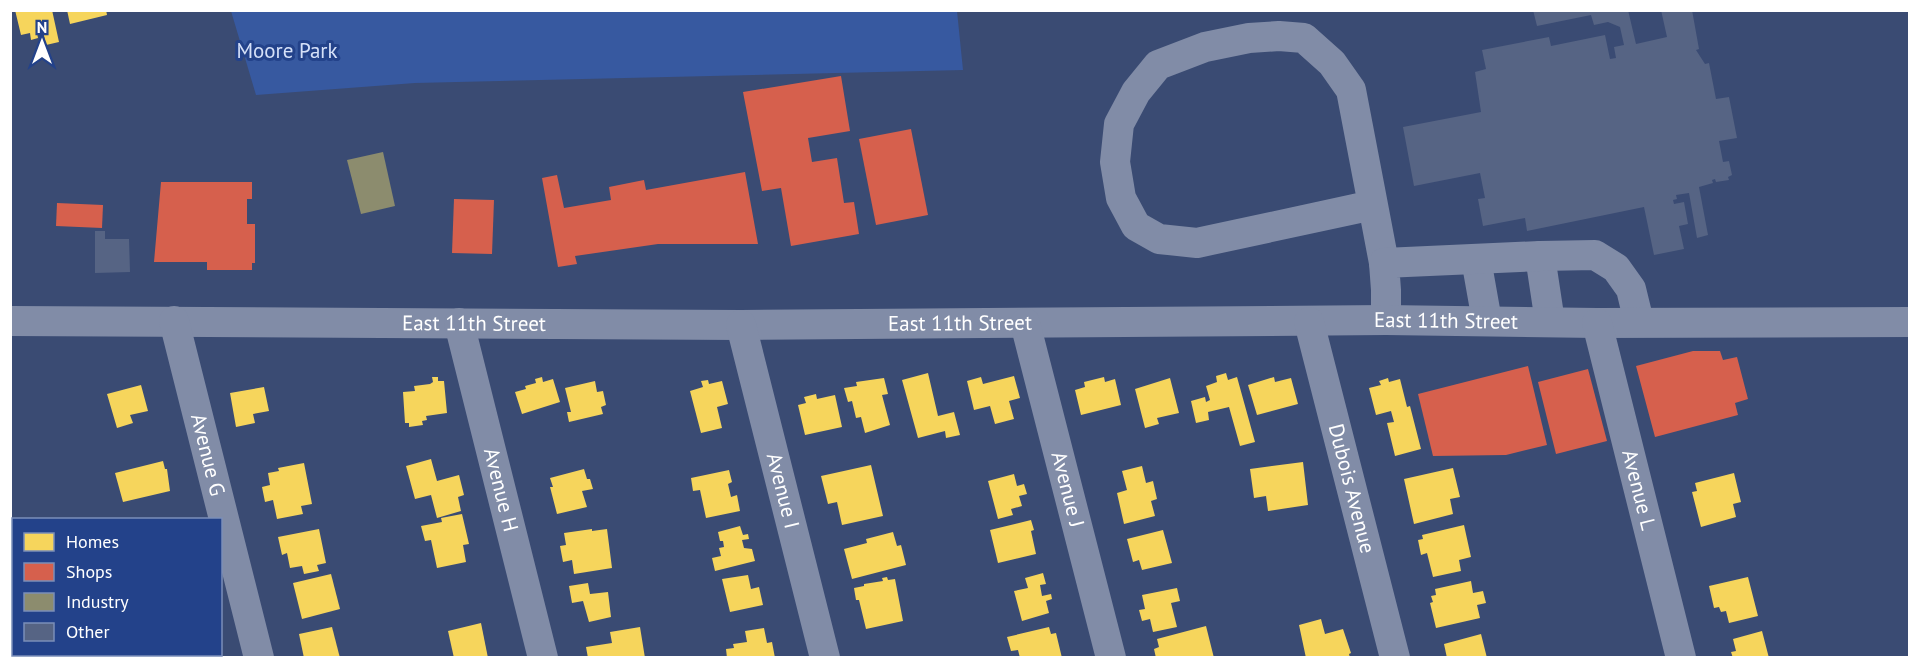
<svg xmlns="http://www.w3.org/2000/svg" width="1920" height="668" font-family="'PT Sans',sans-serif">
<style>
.green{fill:#3759a0}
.homes{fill:#f6d55c}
.shops{fill:#d6604d}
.industry{fill:#8c8c6e}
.building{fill:#566484}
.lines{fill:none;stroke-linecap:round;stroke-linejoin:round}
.minor{stroke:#818ca7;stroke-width:30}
.labels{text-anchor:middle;stroke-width:6;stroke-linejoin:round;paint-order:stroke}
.park-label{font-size:21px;fill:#d5e0f8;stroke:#23428a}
.street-label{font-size:21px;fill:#fff;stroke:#23428a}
</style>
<rect width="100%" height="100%" fill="#3a4b73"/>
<!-- green -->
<polygon class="green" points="231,11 957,11 963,70 415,83 256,95"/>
<!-- homes -->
<g class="homes">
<polygon points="15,10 52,10 59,42 46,45 43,31 37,33 38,38 31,40 30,33 21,35"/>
<polygon points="67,10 106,10 107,15 70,24"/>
<polygon points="928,373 938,416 954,412 960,435 946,438 945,431 918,438 902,380"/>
<polygon points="1226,373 1228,380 1237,377 1255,442 1240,446 1229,407 1208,412 1209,420 1196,423 1191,401 1205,397 1206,402 1210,400 1206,386 1217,382 1216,376"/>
<polygon points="1014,376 1020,398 1009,401 1014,419 995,424 990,406 974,410 967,381 981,377 983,384"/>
<polygon points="432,377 438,377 438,381 444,381 447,413 426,416 427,420 422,421 423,425 409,427 409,423 405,423 403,392 415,391 414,386 430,384 433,382"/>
<polygon points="542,377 543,382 553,379 560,402 522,414 515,392 526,389 525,386 536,383 535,379"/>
<polygon points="1104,377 1105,382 1115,379 1121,405 1081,415 1075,390 1085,387 1084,382"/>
<polygon points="1274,377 1275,382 1291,378 1298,404 1257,415 1248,385"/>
<polygon points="884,378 888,394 882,395 890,425 865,433 861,417 856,418 852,401 848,402 844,388 857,386 856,382"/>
<polygon points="1170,378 1179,413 1157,418 1159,424 1145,428 1135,389"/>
<polygon points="1388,378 1389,382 1400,379 1407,407 1410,406 1421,449 1395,456 1387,423 1394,422 1391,411 1376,415 1369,388 1381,385 1379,381"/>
<polygon points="708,380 709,384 722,381 728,404 717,407 722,428 701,433 690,391 703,387 701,381"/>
<polygon points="595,381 597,392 603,391 606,405 601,407 603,414 569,422 567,412 571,412 565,388"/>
<polygon points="141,385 148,411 130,415 133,423 117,428 107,394"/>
<polygon points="264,387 269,411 253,414 255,423 236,427 230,393"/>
<polygon points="816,394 817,399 835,395 842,427 805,435 798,405 806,403 804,397"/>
<polygon points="431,459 437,481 459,475 464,495 458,497 461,511 437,518 431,495 415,499 406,466"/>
<polygon points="163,461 165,469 167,469 170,491 123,502 115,473"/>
<polygon points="1303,462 1308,505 1268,511 1266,496 1254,498 1250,469"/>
<polygon points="304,463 312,504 301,506 303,514 277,519 273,500 265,502 262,487 270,485 268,473 279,471 278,468"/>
<polygon points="871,465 883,516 842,525 837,502 828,504 821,476"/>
<polygon points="1142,466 1146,483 1153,481 1157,499 1151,501 1155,516 1124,524 1117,493 1127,490 1122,471"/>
<polygon points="1453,468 1460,497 1450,499 1453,514 1414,524 1404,479"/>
<polygon points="584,469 587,479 590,479 593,489 582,491 587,507 557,514 550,487 553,487 550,478"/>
<polygon points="729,470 732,482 728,484 731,497 737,495 740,511 706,518 700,490 693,491 691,478"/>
<polygon points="1734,473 1741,502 1733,504 1736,517 1701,527 1692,492 1697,491 1695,483"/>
<polygon points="1014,474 1017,486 1024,484 1027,494 1019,496 1022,506 1011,509 1013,515 998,519 988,481"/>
<polygon points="462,514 469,544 463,545 466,562 437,568 431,540 425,541 421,526 442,522 441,518"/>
<polygon points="1031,520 1034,530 1031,531 1036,554 998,563 990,530"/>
<polygon points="1464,525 1471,557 1459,560 1461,571 1433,577 1427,553 1421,555 1418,540 1423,539 1422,535"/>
<polygon points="740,526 743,535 748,534 749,539 742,540 744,548 752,549 755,561 715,571 712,558 721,556 719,548 724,547 723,541 720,541 718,532"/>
<polygon points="319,529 326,563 317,565 319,571 304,574 302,566 290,568 287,553 282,555 278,537"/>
<polygon points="592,529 592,531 607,529 612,568 574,574 572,560 563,562 560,546 566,545 564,533"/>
<polygon points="1163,530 1172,563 1142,570 1139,560 1133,562 1127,539"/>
<polygon points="893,532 897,546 901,545 906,565 852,579 844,549 867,543 866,539"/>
<polygon points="14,539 14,573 10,573 10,540"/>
<polygon points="1043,573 1046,584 1040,585 1042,596 1051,594 1052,599 1046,601 1049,613 1022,621 1014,591 1028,588 1025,578"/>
<polygon points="331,574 340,609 302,619 293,583"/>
<polygon points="748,575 751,589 759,587 763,605 730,612 722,579"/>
<polygon points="887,577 888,580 895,579 903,621 866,629 859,600 856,600 854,588 864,586 864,584 883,581 882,578"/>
<polygon points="1748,577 1758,616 1729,623 1726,611 1721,612 1719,607 1714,608 1709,586"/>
<polygon points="1471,581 1473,593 1483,591 1486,603 1477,605 1480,618 1436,628 1430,603 1433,602 1431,596 1436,595 1435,589"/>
<polygon points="10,583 14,583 14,616 10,617"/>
<polygon points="588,583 590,594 608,592 611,617 589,622 583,601 572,603 569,586"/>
<polygon points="1177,588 1180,601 1171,603 1177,627 1153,632 1150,619 1142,621 1139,610 1145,609 1142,595"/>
<polygon points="1321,619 1325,634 1343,629 1351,653 1349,654 1350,658 1306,658 1299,625"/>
<polygon points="481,623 488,658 454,658 448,631"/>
<polygon points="1206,626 1214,658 1156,658 1154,649 1159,647 1157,639"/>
<polygon points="332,627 340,658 304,658 299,634"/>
<polygon points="640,627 645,658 588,658 586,647 612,643 610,632"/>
<polygon points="1049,627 1051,634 1056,633 1062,658 1020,658 1018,650 1011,651 1007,637"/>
<polygon points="764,628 767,643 772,642 775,658 727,658 726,649 734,648 733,644 747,642 745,631"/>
<polygon points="1762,631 1769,658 1733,658 1731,652 1736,651 1733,639"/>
<polygon points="1481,634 1487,658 1447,658 1444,644"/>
<polygon points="14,651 14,654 64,654 65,658 10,658 10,652"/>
</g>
<!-- shops -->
<g class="shops">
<polygon points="841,76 850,131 808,138 812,162 837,158 844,203 854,202 859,234 791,246 781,188 762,191 743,92"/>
<polygon points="911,129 928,215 876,225 859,139"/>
<polygon points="745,172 758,244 658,244 575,256 577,264 558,267 542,178 557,175 564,208 611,200 609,187 644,180 646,190"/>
<polygon points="161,182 252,182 252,199 247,199 247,224 255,224 255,263 252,263 252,270 207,270 207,262 154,262"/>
<polygon points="454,199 494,200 492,254 452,253"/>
<polygon points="57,203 103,205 102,228 56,226"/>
<polygon points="1693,351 1720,351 1723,360 1737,357 1748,399 1735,403 1738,415 1655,437 1636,366"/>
<polygon points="1528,366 1547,445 1506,455 1433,456 1418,394"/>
<polygon points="1588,369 1607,441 1556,454 1538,382"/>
</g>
<!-- industry -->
<polygon class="industry" points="383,152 395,206 361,214 347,160"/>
<!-- building -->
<g class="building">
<polygon points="1533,10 1628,10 1636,44 1667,37 1661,10 1692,10 1699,49 1696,50 1705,64 1709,63 1716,99 1729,97 1737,138 1719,141 1723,162 1729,161 1732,175 1728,177 1729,180 1716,182 1715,179 1712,180 1713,183 1699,187 1708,235 1697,238 1689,193 1676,195 1677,199 1673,200 1674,204 1684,202 1688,224 1679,226 1684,249 1654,255 1644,207 1527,231 1525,218 1483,226 1478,199 1485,198 1480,173 1414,186 1403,127 1481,112 1475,72 1486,69 1482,50 1549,37 1551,46 1605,35 1610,59 1616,58 1614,47 1624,45 1620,27 1608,22 1594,25 1591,15 1537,26"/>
<polygon points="95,231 105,231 105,239 129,239 130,272 95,273"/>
</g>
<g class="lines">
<!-- minor -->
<g class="minor">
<polyline points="1373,205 1197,243 1159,239 1136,226 1121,198 1115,162 1119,124 1136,92 1158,65 1205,47 1249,38 1279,36 1304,38 1332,63 1351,90 1373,205 1384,263"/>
<polyline points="1540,256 1550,322"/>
<polyline points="1476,259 1487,321"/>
<polyline points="1386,320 1386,290 1384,263 1540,256 1595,255 1616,268 1631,289 1639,322"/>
<path id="s1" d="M10,321l731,4 645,-5 211,3 313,-1"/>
<path id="s2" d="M174,321l85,337"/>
<path id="s3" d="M1309,322l86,336"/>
<path id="s4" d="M459,323l84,335"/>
<path id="s5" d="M1025,323l86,335"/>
<path id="s6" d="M1597,323l84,335"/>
<path id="s7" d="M741,325l84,333"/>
</g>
</g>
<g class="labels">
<!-- park labels -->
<g class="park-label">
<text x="287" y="58">Moore Park</text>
</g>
<!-- street labels -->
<g class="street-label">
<text dy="7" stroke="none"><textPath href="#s1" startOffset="1436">East 11th Street</textPath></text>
<text dy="7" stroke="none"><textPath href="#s1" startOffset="464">East 11th Street</textPath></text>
<text dy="7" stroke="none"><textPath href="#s1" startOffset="950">East 11th Street</textPath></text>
<text dy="7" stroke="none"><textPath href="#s2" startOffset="138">Avenue G</textPath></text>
<text dy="7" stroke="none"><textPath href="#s4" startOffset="172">Avenue H</textPath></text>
<text dy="7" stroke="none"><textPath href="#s5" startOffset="172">Avenue J</textPath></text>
<text dy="7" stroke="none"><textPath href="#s3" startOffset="172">Dubois Avenue</textPath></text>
<text dy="7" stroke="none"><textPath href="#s6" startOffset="172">Avenue L</textPath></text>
<text dy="7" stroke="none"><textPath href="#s7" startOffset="171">Avenue I</textPath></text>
</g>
</g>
<!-- border -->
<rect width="1920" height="668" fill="none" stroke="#ffffff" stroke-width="24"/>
<!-- legend -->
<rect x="12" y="518" width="210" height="138" fill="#23428a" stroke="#7b8eb9" stroke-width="1.5"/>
<rect x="24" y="533" width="30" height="18" fill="#f6d55c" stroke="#7b8eb9" stroke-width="1.5"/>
<text x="66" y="548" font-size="18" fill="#ffffff">Homes</text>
<rect x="24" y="563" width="30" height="18" fill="#d6604d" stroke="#7b8eb9" stroke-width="1.5"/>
<text x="66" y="578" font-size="18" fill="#ffffff">Shops</text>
<rect x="24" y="593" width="30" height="18" fill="#8c8c6e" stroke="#7b8eb9" stroke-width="1.5"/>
<text x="66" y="608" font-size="18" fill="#ffffff">Industry</text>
<rect x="24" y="623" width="30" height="18" fill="#566484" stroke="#7b8eb9" stroke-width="1.5"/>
<text x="66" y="638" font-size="18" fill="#ffffff">Other</text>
<!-- north arrow -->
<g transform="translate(42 42)" stroke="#23428a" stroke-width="4.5" paint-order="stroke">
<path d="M0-4.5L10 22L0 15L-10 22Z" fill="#ffffff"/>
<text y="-9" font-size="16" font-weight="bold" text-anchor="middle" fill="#ffffff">N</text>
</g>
</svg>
